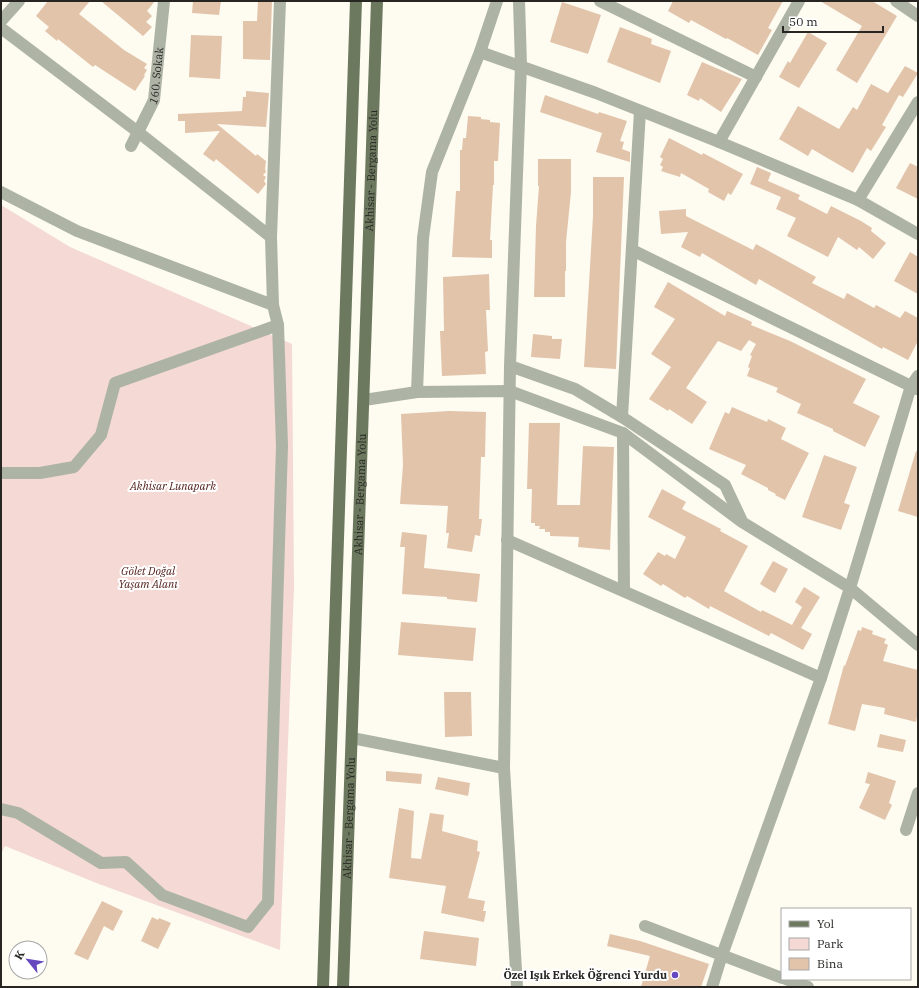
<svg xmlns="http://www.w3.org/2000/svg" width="919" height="988" font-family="'IBM Plex Serif',serif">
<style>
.green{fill:#f4d9d4}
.building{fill:#e2c4ab}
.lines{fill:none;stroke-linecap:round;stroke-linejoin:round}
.minor{stroke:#adb4a6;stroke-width:12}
.primary{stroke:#6d795f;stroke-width:12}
.poi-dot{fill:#6547bf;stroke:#fff;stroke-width:1.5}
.labels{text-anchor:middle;stroke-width:4;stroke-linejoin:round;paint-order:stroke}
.street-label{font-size:11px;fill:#272623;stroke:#fff}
.park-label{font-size:11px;font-style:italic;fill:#4c1914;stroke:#fff}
.poi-label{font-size:11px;font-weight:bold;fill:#272623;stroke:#fff;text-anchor:end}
</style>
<rect width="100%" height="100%" fill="#fefbf1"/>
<!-- green -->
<polygon class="green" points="1,205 70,247 292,344 294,587 280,950 99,884 5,846 1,854"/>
<!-- building -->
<g class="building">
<polygon points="48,1 90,1 79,14 124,50 147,64 144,68 147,70 144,75 145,76 135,91 95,65 93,67 58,39 57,41 45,31 49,27 36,16"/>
<polygon points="101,1 155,1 147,11 152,16 146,22 152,27 143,36"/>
<polygon points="193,1 221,1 219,15 192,13"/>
<polygon points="258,1 272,1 270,60 243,59 243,21 257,21"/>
<polygon points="673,1 783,1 768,28 772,30 758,55 727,38 726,39 691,20 689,23 668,11"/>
<polygon points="820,1 872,1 897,16 857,83 836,70 862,26"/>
<polygon points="562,2 601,15 588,54 550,42"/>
<polygon points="620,27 652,39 651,44 671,51 660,83 607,62"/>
<polygon points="808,32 827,43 799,88 779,77 788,61 790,63"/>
<polygon points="191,35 222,36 220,79 189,77"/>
<polygon points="702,62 742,79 721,112 700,98 699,101 687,95"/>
<polygon points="905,66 918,73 903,97 899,95 882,125 886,127 871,151 867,148 853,173 812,149 808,156 779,139 798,106 839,129 853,107 857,110 871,84 888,93"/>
<polygon points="246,91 269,93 266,127 217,124 256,156 257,154 266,161 265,169 266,172 263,175 266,177 264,181 266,184 258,194 216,159 214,162 203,154 220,131 185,133 185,121 178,121 178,114 242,111 243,97 246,97"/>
<polygon points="545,95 598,114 599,112 627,121 620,141 624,142 622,149 630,152 630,162 596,152 602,133 540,112"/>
<polygon points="468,116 481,117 481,119 490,120 490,122 500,123 498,161 494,161 494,185 493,185 490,240 492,240 492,258 452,257 456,191 460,191 460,150 462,150 463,138 466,138"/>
<polygon points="669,138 702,155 703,153 743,174 731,195 728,193 724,201 708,192 709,189 681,173 680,177 661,171 663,167 660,165 663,159 660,157"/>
<polygon points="538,159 571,159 571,192 566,242 566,271 565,271 565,297 534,297 536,226 539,186 538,186"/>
<polygon points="910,163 918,167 918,199 896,188"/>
<polygon points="757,167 771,173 768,181 800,195 798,199 827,214 831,206 861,221 872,228 871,231 886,243 873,259 859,247 857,250 838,237 828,257 787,236 796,218 776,209 781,197 750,184"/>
<polygon points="593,177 624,177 616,369 584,367 593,216"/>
<polygon points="686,209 686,216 753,250 756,244 816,277 812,283 844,299 847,293 874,308 876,305 900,318 905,311 918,318 918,341 908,360 883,347 882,349 759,279 756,285 702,253 700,257 681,247 688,232 661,234 659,211"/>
<polygon points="910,252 918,257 918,294 894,281"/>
<polygon points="489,274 490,310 486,310 488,351 485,352 486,374 442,376 440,331 444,331 443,277"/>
<polygon points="668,282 725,316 727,311 752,322 751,325 790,341 866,379 853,403 880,416 865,447 833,431 833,429 797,413 801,404 776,392 778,388 747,376 750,368 748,367 752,356 750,355 756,344 749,340 741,351 718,341 686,388 707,402 692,424 669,409 668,411 649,399 671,367 651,354 675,319 654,307"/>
<polygon points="533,334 552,336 552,339 562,339 560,359 531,357"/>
<polygon points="732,407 767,422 768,419 786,428 781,439 809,453 785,500 775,495 776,494 768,490 768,488 741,474 746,465 709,449 725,412 729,414"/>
<polygon points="449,411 486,412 485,457 481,457 479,519 482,519 480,536 475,535 472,552 447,548 449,533 446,533 448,506 400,504 403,465 401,414"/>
<polygon points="529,423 560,423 557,505 580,505 583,446 614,447 610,550 578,547 579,537 550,536 550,532 545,532 545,529 539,529 540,526 535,526 535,523 531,523 532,489 527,489"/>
<polygon points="916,451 918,452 918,517 898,511"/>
<polygon points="824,455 857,467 844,503 850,505 841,530 802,517"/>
<polygon points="662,489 686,502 682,509 721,529 720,531 748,546 724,591 761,612 762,610 792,625 802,607 795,602 804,587 820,597 801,628 812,634 803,650 771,633 769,636 710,606 709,609 687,596 685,598 663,584 661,586 643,574 658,552 665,556 666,554 675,559 686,537 648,517"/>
<polygon points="402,532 427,535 424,568 480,574 477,602 447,599 447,597 402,594 405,547 400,547"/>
<polygon points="773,561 788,569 775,593 760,584"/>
<polygon points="401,622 476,628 473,661 398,655"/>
<polygon points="862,627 873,631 872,634 886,639 884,643 888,645 883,661 918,670 918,712 916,722 884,714 885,708 862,704 855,731 828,724 844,665 845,666 858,630 861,631"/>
<polygon points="444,692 471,692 472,736 445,737"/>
<polygon points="880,734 906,740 903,752 877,747"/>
<polygon points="386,771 422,774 421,784 386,781"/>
<polygon points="868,772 896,781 889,803 892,805 885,820 859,808 870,784 865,783"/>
<polygon points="438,777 470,783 468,796 435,789"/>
<polygon points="399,808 414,811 411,858 421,859 430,813 444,815 442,831 478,841 477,851 480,852 468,898 485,901 483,911 486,911 484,922 441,913 446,886 389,878"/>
<polygon points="102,901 123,911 113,931 104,926 88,960 74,954"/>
<polygon points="152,917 158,920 159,918 171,923 158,949 141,941"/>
<polygon points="424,931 479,938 476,966 420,959"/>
<polygon points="610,934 640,941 709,964 701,987 641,987 650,956 607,946"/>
</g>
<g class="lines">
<!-- minor -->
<g class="minor">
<polyline points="600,1 756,77"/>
<polyline points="896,1 918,16"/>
<polyline points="1,21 19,1"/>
<polyline points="1,28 138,132 271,237"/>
<polyline points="480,52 596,93 719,142 858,200 918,234"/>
<polyline points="719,142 799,1"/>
<path id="s1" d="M131,146l23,-46 10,-99"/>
<polyline points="1,192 77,231 273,305"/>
<polyline points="858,200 918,102"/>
<polyline points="632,250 917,389"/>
<polyline points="510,366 575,389 622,417 725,485 741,519"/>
<polyline points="417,392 423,238 432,172 480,52 497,1"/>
<polyline points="364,400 417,392 510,391 623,433 742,522 850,588 918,645"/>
<polyline points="622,417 640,111"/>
<polyline points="623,433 624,591"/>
<polyline points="1,473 40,473 74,467 101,435 115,383 278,325 273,305 271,237 280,1"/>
<polyline points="507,540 821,678"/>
<polyline points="352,738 504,768"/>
<polyline points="1,809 18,813 101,863 126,862 162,895 248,927 268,902 282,446 278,325"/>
<polyline points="906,830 918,793"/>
<polyline points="645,926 782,978"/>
<polyline points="786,979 808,987"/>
<polyline points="517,987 504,768 510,366 521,65 519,1"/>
<polyline points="712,987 721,958 821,678 850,588 911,386 918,376"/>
</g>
<!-- primary -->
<g class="primary">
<polyline points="323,987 356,1"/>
<path id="s2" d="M343,987l34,-986"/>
</g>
</g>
<!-- markers -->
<circle class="poi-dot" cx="675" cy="975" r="4"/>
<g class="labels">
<!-- street labels -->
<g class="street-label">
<text dy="4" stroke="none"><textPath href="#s1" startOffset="76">160. Sokak</textPath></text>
<text dy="4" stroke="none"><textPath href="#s2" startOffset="817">Akhisar - Bergama Yolu</textPath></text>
<text dy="4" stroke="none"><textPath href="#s2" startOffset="493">Akhisar - Bergama Yolu</textPath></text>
<text dy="4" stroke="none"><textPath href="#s2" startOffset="169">Akhisar - Bergama Yolu</textPath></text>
</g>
<!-- park labels -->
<g class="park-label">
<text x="173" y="490">Akhisar Lunapark</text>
<text x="148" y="575">Gölet Doğal<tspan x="148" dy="13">Yaşam Alanı</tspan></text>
</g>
<!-- poi labels -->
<g class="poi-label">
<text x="667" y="979">Özel Işık Erkek Öğrenci Yurdu</text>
</g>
</g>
<!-- border -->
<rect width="919" height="988" fill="none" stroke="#272623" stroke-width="4"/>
<!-- legend -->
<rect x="781" y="908" width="130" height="72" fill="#ffffff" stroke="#a9a8a7"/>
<rect x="789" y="921" width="20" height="6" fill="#6d795f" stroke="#a9a8a7"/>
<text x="817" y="928" font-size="12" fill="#272623">Yol</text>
<rect x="789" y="938" width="20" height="12" fill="#f4d9d4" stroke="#a9a8a7"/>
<text x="817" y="948" font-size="12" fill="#272623">Park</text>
<rect x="789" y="958" width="20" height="12" fill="#e2c4ab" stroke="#a9a8a7"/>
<text x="817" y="968" font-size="12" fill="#272623">Bina</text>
<!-- north arrow -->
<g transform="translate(28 960) rotate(300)"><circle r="19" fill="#ffffff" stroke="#a9a8a7"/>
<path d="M0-3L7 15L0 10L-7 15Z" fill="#6547bf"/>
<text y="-6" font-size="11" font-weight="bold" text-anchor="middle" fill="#272623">K</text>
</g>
<!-- scale -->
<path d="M783 26v6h100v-6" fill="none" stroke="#272623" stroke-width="2"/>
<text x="789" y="26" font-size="12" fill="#272623" stroke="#ffffff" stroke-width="3" paint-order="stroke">50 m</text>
</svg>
